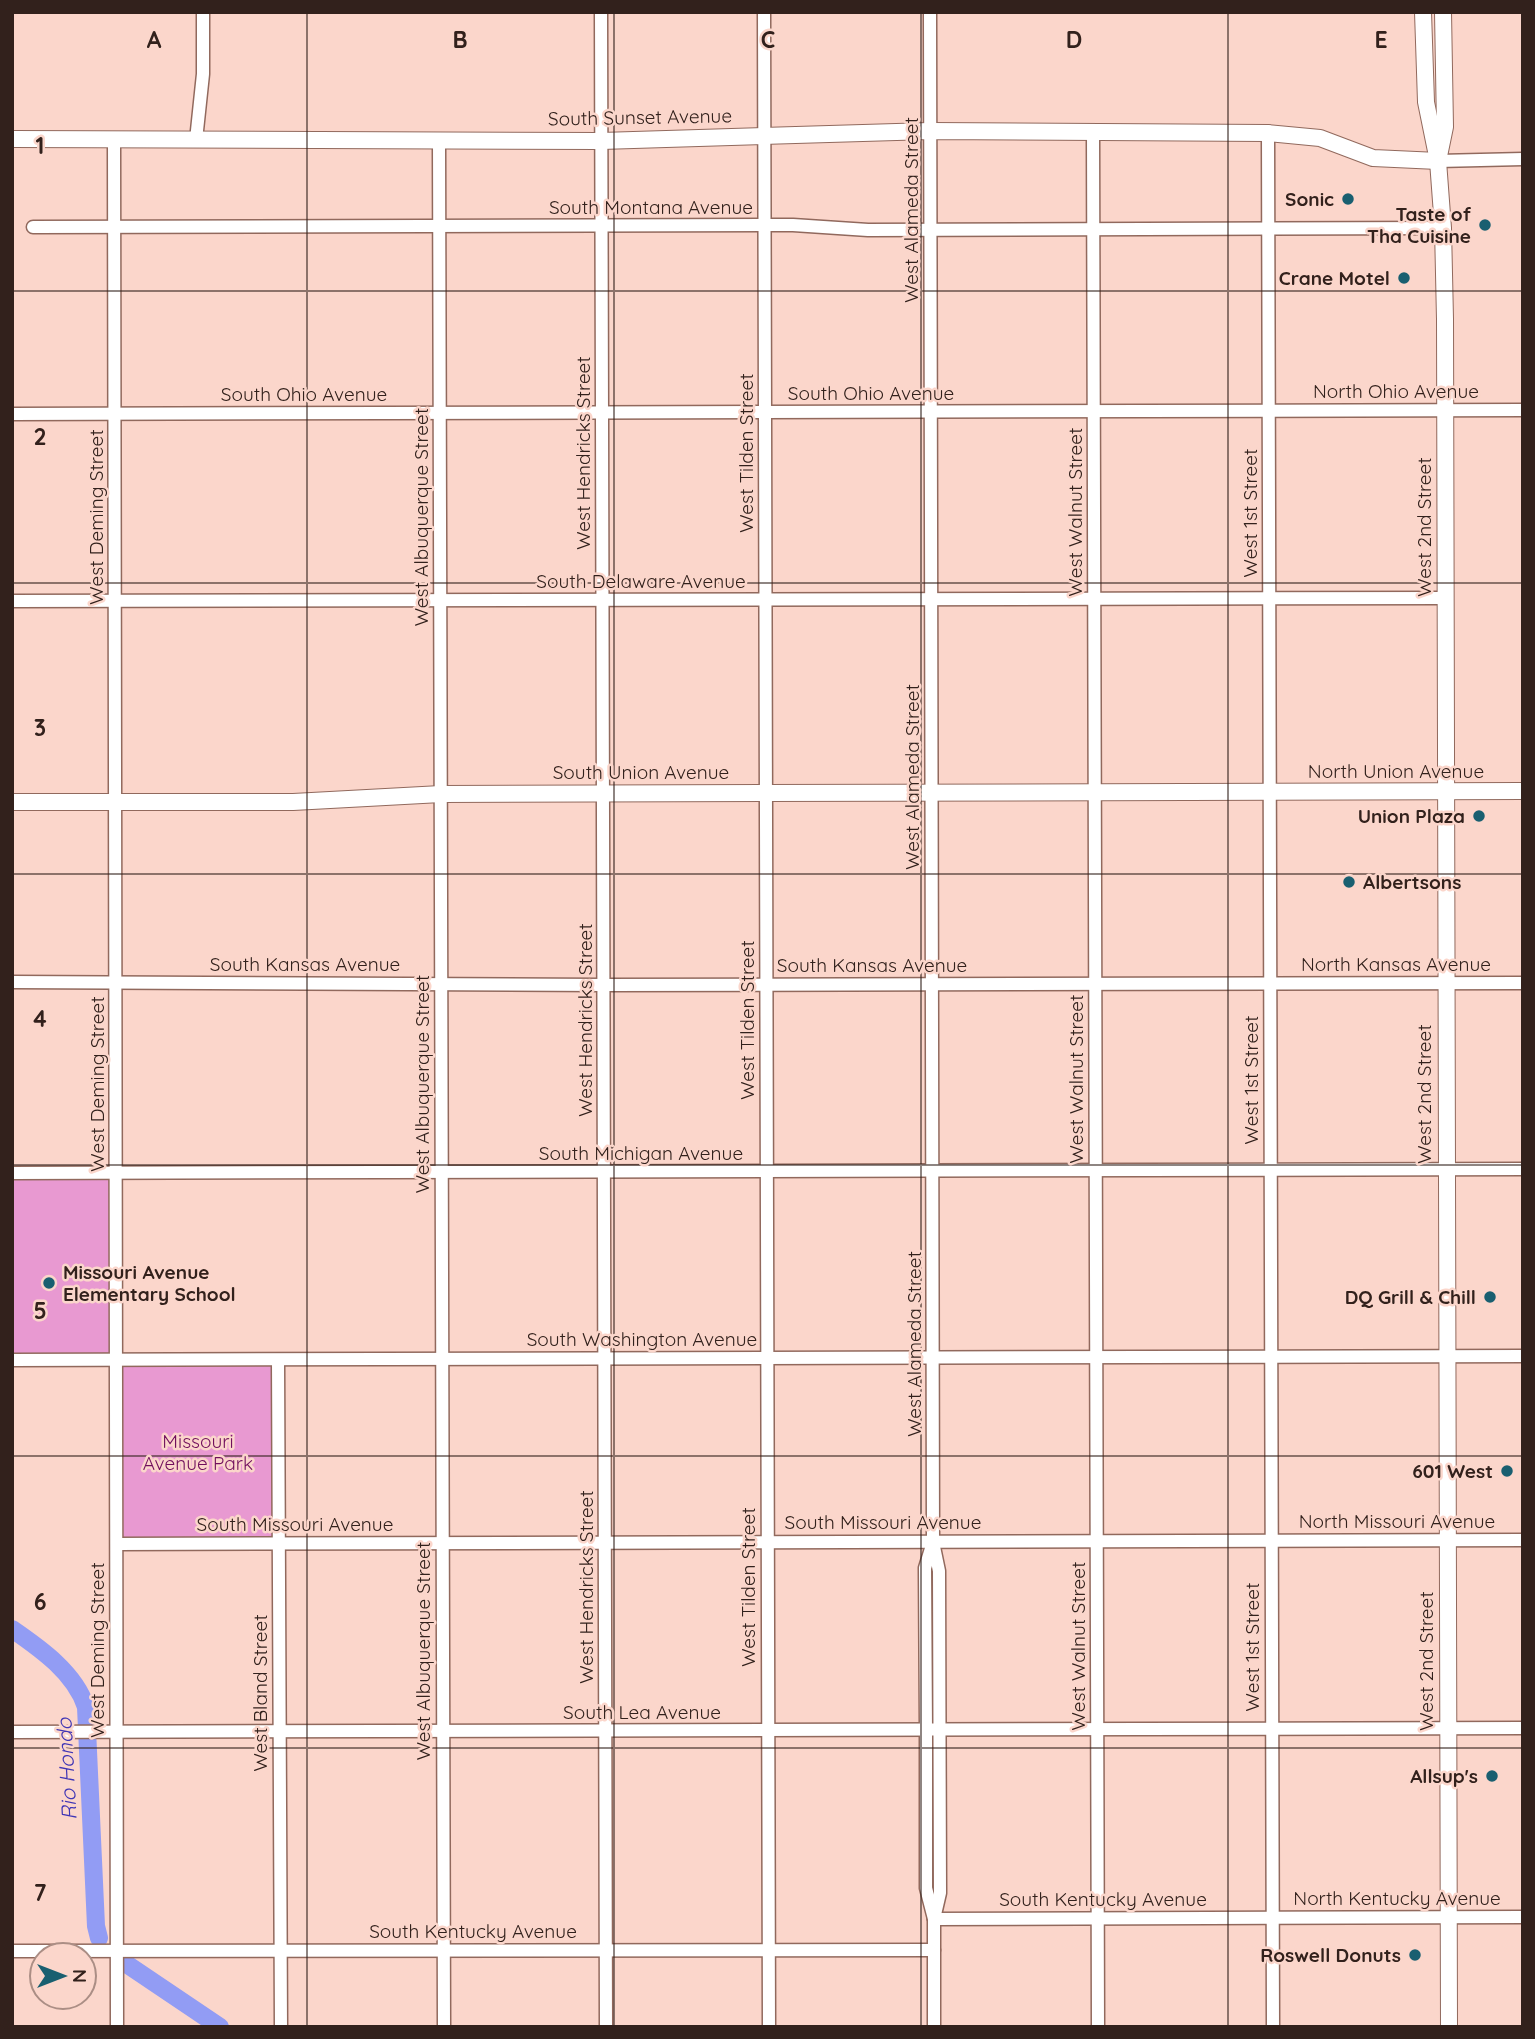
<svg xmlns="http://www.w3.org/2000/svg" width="1535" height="2039" font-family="Quicksand,sans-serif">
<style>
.green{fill:#e899d1}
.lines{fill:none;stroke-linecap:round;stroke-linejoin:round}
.river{stroke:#929cf4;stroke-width:18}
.minor-casing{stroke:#91695d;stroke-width:15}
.major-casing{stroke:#91695d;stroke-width:18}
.minor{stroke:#fff;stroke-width:12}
.major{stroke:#fff;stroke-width:16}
.grid{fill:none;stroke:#32211c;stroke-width:2;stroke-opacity:0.55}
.poi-dot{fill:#195f70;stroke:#fbd6cb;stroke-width:2.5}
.labels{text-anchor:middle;stroke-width:5;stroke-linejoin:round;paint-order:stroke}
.street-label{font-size:19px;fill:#32211c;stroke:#fbd6cb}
.poi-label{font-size:19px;font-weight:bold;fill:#32211c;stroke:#fbd6cb;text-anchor:end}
.park-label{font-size:19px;fill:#710f5d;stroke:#fbd6cb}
.water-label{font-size:21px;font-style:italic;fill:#4036b5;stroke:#fbd6cb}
.grid-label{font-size:23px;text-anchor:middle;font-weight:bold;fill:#32211c;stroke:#fbd6cb;stroke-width:5;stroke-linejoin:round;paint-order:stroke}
</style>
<rect width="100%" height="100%" fill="#fbd6cb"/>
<!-- green -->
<g class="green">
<polygon points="112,1173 113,1355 12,1356 12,1176 107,1180"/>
<polygon points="117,1360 278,1360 279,1544 117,1544"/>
</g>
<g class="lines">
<!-- river -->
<g class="river">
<path d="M12,1629c29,20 63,44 74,78l10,219 3,12"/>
<polyline points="128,1965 220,2027"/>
</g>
<!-- minor casing -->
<g class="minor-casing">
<g id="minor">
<polyline points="601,12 606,2027"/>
<polyline points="764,12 769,2027"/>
<polyline points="930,12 933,1542 939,1571 940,1893 934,1919 934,2027"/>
<polyline points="1093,132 1098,2027"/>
<polyline points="1268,133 1273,2027"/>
<polyline points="114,140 117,2027"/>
<polyline points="196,140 203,74 203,12"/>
<polyline points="439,141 444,2027"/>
<polyline points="1438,161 1523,159"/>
<polyline points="33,227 793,225 868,230 1443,228"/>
<polyline points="12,414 1523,410"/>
<polyline points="12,601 1444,598"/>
<polyline points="12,982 604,985 1523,983"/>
<polyline points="12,1173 1523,1169"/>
<polyline points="12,1360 1523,1356"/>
<polyline points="278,1360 281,2027"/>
<polyline points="933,1542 925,1568 926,1731 926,1888 934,1919"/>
<polyline points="117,1544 1523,1540"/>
<polyline points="12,1732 1523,1728"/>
<polyline points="934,1919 1523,1917"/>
<polyline points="12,1951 934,1950"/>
</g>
</g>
<!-- major casing -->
<g class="major-casing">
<g id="major">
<polyline points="1423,12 1426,102 1438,161 1443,228 1445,319 1449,2027"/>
<polyline points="12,139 601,141 930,131 1268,133 1320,138 1373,158 1438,161"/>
<polyline points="1438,161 1445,127 1443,12"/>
<polyline points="12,802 293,802 441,794 1523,791"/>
</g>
</g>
<!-- minor -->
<use href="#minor" class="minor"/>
<!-- major -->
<use href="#major" class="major"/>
</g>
<!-- grid -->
<path class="grid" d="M307,12v2015M614,12v2015M921,12v2015M1228,12v2015M12,291h1511M12,583h1511M12,874h1511M12,1165h1511M12,1456h1511M12,1748h1511"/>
<!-- markers -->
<g class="poi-dot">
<circle cx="1348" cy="199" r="7"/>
<circle cx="1485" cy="225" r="7"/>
<circle cx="1404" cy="278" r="7"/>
<circle cx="1479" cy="816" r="7"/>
<circle cx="1349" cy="882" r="7"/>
<circle cx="49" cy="1283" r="7"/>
<circle cx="1490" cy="1297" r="7"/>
<circle cx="1507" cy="1471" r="7"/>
<circle cx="1492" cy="1776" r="7"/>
<circle cx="1415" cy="1955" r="7"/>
</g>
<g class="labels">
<!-- street labels -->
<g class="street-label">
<text transform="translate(640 117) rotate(-1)" y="7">South Sunset Avenue</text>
<text x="651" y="214">South Montana Avenue</text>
<text transform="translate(911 210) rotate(-90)" y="7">West Alameda Street</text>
<text x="1396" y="398">North Ohio Avenue</text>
<text x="871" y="400">South Ohio Avenue</text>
<text x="304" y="401">South Ohio Avenue</text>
<text transform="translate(583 453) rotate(-90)" y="7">West Hendricks Street</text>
<text transform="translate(746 453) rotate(-90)" y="7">West Tilden Street</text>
<text transform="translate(1075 512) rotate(-90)" y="7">West Walnut Street</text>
<text transform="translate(1250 513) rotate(-90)" y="7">West 1st Street</text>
<text transform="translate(96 517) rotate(-90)" y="7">West Deming Street</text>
<text transform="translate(421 517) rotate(-90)" y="7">West Albuquerque Street</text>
<text transform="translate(1424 527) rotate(-90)" y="7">West 2nd Street</text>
<text x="641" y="588">South Delaware Avenue</text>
<text x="1396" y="778">North Union Avenue</text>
<text x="641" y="779">South Union Avenue</text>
<text transform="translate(912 777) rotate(-90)" y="7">West Alameda Street</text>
<text x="305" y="971">South Kansas Avenue</text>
<text x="1396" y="971">North Kansas Avenue</text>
<text x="872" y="972">South Kansas Avenue</text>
<text transform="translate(585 1020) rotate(-90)" y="7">West Hendricks Street</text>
<text transform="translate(747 1020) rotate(-90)" y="7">West Tilden Street</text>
<text transform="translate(1076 1079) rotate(-90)" y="7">West Walnut Street</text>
<text transform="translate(1251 1080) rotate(-90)" y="7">West 1st Street</text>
<text transform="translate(97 1084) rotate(-90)" y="7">West Deming Street</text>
<text transform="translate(422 1084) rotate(-90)" y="7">West Albuquerque Street</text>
<text transform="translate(1424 1094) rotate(-90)" y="7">West 2nd Street</text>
<text x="641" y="1160">South Michigan Avenue</text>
<text x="642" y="1346">South Washington Avenue</text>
<text transform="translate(914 1344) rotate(-90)" y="7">West Alameda Street</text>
<text x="1397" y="1528">North Missouri Avenue</text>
<text x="883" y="1529">South Missouri Avenue</text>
<text x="295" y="1531">South Missouri Avenue</text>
<text transform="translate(586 1587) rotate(-90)" y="7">West Hendricks Street</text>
<text transform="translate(748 1587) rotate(-90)" y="7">West Tilden Street</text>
<text transform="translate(1078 1646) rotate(-90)" y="7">West Walnut Street</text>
<text transform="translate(1252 1647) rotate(-90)" y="7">West 1st Street</text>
<text transform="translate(97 1650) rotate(-90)" y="7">West Deming Street</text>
<text transform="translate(423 1651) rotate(-90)" y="7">West Albuquerque Street</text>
<text transform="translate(1426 1661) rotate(-90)" y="7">West 2nd Street</text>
<text transform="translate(260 1693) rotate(-90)" y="7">West Bland Street</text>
<text x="642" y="1719">South Lea Avenue</text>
<text x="1397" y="1905">North Kentucky Avenue</text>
<text x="1103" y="1906">South Kentucky Avenue</text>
<text x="473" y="1938">South Kentucky Avenue</text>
</g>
<!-- poi labels -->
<g class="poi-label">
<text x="1334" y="206">Sonic</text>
<text x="1471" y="221">Taste of<tspan x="1471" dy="22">Tha Cuisine</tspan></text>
<text x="1390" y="285">Crane Motel</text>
<text x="1465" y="823">Union Plaza</text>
<text x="1363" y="889" text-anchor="start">Albertsons</text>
<text x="63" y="1279" text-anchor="start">Missouri Avenue<tspan x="63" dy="22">Elementary School</tspan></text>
<text x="1476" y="1304">DQ Grill &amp; Chill</text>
<text x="1493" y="1478">601 West</text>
<text x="1478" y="1783">Allsup's</text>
<text x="1401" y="1962">Roswell Donuts</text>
</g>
<!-- park labels -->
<g class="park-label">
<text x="198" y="1448">Missouri<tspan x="198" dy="22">Avenue Park</tspan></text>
</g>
<!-- water labels -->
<g class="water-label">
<text transform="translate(67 1769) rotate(-93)" y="7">Rio Hondo</text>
</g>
</g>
<g class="grid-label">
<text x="154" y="48">A</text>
<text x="460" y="48">B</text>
<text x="768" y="48">C</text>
<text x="1074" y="48">D</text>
<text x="1381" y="48">E</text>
<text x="40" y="154">1</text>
<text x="40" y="445">2</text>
<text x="40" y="736">3</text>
<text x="40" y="1027">4</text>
<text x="40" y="1319">5</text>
<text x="40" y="1610">6</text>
<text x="40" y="1901">7</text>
</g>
<!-- border -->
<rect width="1535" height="2039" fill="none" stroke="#32211c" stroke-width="28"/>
<!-- north arrow -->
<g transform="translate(63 1976) rotate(90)"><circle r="33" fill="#fbd6cb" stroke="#ab8e85" stroke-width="2"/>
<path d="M0-5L12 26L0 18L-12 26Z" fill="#195f70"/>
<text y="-10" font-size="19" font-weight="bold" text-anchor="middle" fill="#32211c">N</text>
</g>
</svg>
